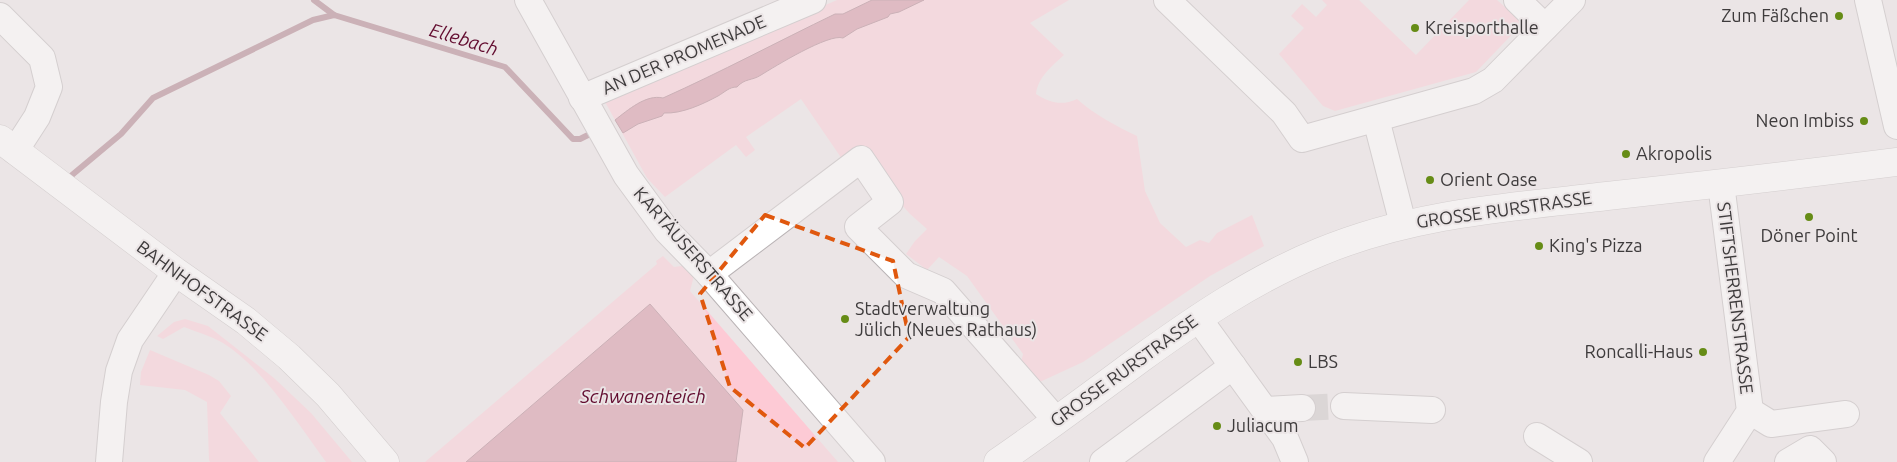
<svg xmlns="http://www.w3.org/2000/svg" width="1897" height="462" font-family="Ubuntu,sans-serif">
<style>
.green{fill:#fdcad5}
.water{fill:#d0889a;stroke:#a4717e}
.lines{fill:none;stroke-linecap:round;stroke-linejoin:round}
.stream{stroke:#a4717e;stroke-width:6}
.minor-tunnel{stroke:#c8c3c4;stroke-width:26;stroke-dasharray:26 13;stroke-linecap:butt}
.minor-casing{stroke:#b9b3b5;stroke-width:28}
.major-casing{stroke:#b9b3b5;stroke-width:29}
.minor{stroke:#fff;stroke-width:26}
.major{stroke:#fff;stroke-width:28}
.marked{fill:none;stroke:#e0580e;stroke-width:4;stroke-dasharray:10 6;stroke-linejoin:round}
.poi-dot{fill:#668c16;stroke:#ebe5e6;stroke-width:2}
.labels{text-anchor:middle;stroke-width:4;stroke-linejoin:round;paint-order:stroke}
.poi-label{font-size:18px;fill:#3e3b3c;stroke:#ebe5e6;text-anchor:start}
.street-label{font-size:18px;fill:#3e3b3c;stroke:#ebe5e6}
.water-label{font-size:19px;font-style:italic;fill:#630d30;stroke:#ebe5e6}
</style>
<rect width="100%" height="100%" fill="#ebe5e6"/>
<!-- green -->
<g class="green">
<path d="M837,0h232l-39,23 34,32c-12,11 -26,22 -28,39 14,9 26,12 41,5 18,16 39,27 60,37l8,55 15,32 26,24 14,-7 9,3 8,-10 35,-18 12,31 -54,30 -127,86 -54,25 -11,-12 5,-21 -56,-78 -28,-19 -12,13 -21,-16 9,-13 12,-12 -17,-15 -49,-55h-19l-41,-60 -55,38 9,13 -9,7 -10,-12 -71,52 -18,-19 -43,-78z"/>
<polygon points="1322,0 1359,0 1416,55 1469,0 1497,0 1523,23 1476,72 1335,111 1323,106 1279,54 1304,28 1291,16 1302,4 1316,17 1327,5"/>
<polygon points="663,256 674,267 689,265 695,272 690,291 838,462 425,462 657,264 656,261"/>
<path d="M185,319l23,7 66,52 37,35 41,49h-26c-28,-38 -63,-94 -103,-119 -12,-7 -26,-11 -39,-16l-21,12 -6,-3 17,-14z"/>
<polygon points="150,350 209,375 219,381 231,396 220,413 259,462 210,462 209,460 207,402 185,390 140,385 141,372"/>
</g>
<!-- water -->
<g class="water">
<path d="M872,0h52l-25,12 -9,2 -2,3 -31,12 -14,9c-14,-5 -69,29 -82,37 -9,6 -16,3 -24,12 -8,0 -12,5 -19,9 -15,8 -36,18 -54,17l-2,3 -24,8 -15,9 -8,-13c13,-10 31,-26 48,-22 58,-26 114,-56 172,-84h8z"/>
<polygon points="650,304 743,410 736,462 466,462"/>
</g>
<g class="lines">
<!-- stream -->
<g class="stream">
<polyline points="314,0 334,15"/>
<polyline points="72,175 121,134 153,98 313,20 334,15 505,67 573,139 580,139 594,132"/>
</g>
<!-- minor-tunnel -->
<polyline class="minor-tunnel" points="1302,408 1344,406"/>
<!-- minor casing -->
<g class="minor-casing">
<g id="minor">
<polyline points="528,0 626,175 667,231 709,274 872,462"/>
<polyline points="1167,0 1284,113 1302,139 1474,91 1493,80 1572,0"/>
<polyline points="1517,0 1545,27"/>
<polyline points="1868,0 1897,126"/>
<polyline points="0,16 42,58 49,87 37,117 15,151"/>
<polyline points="582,98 813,0"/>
<polyline points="1376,119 1403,224"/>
<polyline points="709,274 861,159 890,202 858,227 906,275 943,291 1056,420"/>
<polyline points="1198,318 1285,438 1295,462"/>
<polyline points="1344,406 1432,410"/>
<polyline points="1266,410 1302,408"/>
<polyline points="1750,411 1771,424 1846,414"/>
<polyline points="1537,436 1579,462"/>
<polyline points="109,462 114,402 119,371 130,340 176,272"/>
<polyline points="1103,462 1233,366"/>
<polyline points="1717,462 1750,411 1721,184"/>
<polyline points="1788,462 1810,449 1823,462"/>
</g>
</g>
<!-- major casing -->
<g class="major-casing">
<g id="major">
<polyline points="0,139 176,272 246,321 289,357 328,395 385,462"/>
<path d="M998,462c48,-33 95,-68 142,-103 57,-41 114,-80 180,-107 96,-40 194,-45 296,-57 94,-10 187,-21 281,-33"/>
</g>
</g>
<!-- minor -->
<use href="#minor" class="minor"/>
<!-- major -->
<use href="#major" class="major"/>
</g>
<!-- marked area -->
<path d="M0 0H1897V462H0ZM765,215l128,46 16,76 -104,111 -75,-61 -30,-93z" fill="#ebe5e6" fill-opacity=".55" fill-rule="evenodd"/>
<path class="marked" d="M765,215l128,46 16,76 -104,111 -75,-61 -30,-93z"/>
<!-- markers -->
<g class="poi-dot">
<circle cx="1839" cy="16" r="5"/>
<circle cx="1415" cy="28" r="5"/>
<circle cx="1864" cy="121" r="5"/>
<circle cx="1626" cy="154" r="5"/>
<circle cx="1430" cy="180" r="5"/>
<circle cx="1809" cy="217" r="5"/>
<circle cx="1539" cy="246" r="5"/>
<circle cx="845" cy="319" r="5"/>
<circle cx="1703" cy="352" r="5"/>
<circle cx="1298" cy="362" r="5"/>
<circle cx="1217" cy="426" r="5"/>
</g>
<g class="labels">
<!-- poi labels -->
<g class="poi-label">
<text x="1829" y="22" text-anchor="end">Zum Fäßchen</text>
<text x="1425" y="34">Kreisporthalle</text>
<text x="1854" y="127" text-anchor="end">Neon Imbiss</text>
<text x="1636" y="160">Akropolis</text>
<text x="1440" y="186">Orient Oase</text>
<text x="1809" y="242" text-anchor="middle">Döner Point</text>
<text x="1549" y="252">King's Pizza</text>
<text x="855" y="315">Stadtverwaltung<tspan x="855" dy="21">Jülich (Neues Rathaus)</tspan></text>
<text x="1693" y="358" text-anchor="end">Roncalli-Haus</text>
<text x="1308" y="368">LBS</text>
<text x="1227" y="432">Juliacum</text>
</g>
<!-- street labels -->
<g class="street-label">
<text transform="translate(684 55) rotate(-23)" y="6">AN DER PROMENADE</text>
<text transform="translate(1504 210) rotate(-8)" y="6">GROSSE RURSTRASSE</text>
<text transform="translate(693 254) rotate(49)" y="6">KARTÄUSERSTRASSE</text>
<text transform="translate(202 291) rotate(36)" y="6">BAHNHOFSTRASSE</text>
<text transform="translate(1735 298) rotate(83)" y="6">STIFTSHERRENSTRASSE</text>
<text transform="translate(1124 371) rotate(-36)" y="6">GROSSE RURSTRASSE</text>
</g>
<!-- water labels -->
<g class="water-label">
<text transform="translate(464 39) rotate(17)" y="7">Ellebach</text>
<text x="643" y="403">Schwanenteich</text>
</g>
</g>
</svg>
